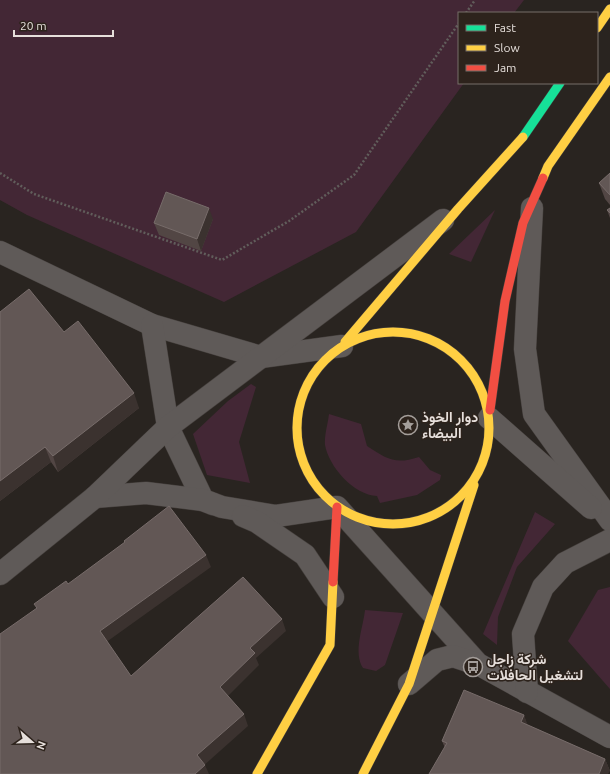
<svg xmlns="http://www.w3.org/2000/svg" width="610" height="774" font-family="Ubuntu,Vazirmatn,sans-serif">
<style>
.green{fill:#432735}
.lines{fill:none;stroke-linecap:round;stroke-linejoin:round}
.street-casing{stroke:#443f3c;stroke-width:23}
.fast-casing{stroke:#443f3c;stroke-width:10}
.slow-casing{stroke:#443f3c;stroke-width:10}
.jam-casing{stroke:#443f3c;stroke-width:10}
.path{stroke:#615d5b;stroke-width:2.5;stroke-dasharray:2 2;stroke-linecap:butt}
.street{stroke:#5f5a58;stroke-width:22}
.fast{stroke:#16e098;stroke-width:9}
.slow{stroke:#ffcf43;stroke-width:9}
.jam{stroke:#f24e42;stroke-width:9}
.wall{fill:#524644}
.shaded-wall{fill:#3b322f}
.building{fill:#625755;stroke:#776c6a}
.labels{text-anchor:middle;stroke-width:3;stroke-linejoin:round;paint-order:stroke}
.poi-label{font-size:14px;font-weight:bold;fill:#e6dfdb;stroke:#2d231c;text-anchor:start}
</style>
<rect width="100%" height="100%" fill="#292420"/>
<!-- green -->
<g class="green">
<polygon points="0,0 524,0 514,13 459,13 459,83 464,83 356,232 224,302 27,215 0,200"/>
<polygon points="495,210 471,262 449,254"/>
<polygon points="251,384 256,387 239,442 250,483 207,475 193,434 228,401"/>
<path d="M329,414l32,10 6,22c20,13 28,19 52,11l11,13 11,5 -1,5 -23,15 -37,8 -3,-7c-23,-1 -48,-29 -52,-51 -1,-9 3,-22 4,-31z"/>
<polygon points="535,512 555,524 517,567 498,617 497,645 483,634"/>
<polygon points="610,587 610,689 568,641 598,590"/>
<path d="M365,610l38,3 -18,52 -9,6 -13,-3c-10,-16 0,-40 2,-58z"/>
</g>
<g class="lines">
<!-- street casing -->
<g class="street-casing">
<g id="street">
<polyline points="532,208 525,349 534,414 610,520"/>
<polyline points="0,252 152,325 261,357 342,346"/>
<polyline points="152,325 168,427 203,500 213,504"/>
<polyline points="489,418 591,508"/>
<polyline points="95,497 146,493 203,500 222,507 276,516 337,507 478,664 610,737"/>
<polyline points="243,516 257,522 305,555 333,597"/>
<polyline points="0,574 95,497 168,427 443,220"/>
<polyline points="409,684 437,660 453,656 477,664"/>
<polyline points="527,692 523,634 543,587 565,563 610,540"/>
</g>
</g>
<!-- fast casing -->
<g class="fast-casing">
<polyline id="fast" points="523,137 560,83"/>
</g>
<!-- slow casing -->
<g class="slow-casing">
<g id="slow">
<polyline points="597,28 610,9"/>
<polyline points="543,178 548,166 610,77"/>
<circle cx="393" cy="428" r="96"/>
<polyline points="345,342 458,209 523,137"/>
<polyline points="257,774 330,645 333,582"/>
<polyline points="363,774 409,684 474,485"/>
</g>
</g>
<!-- jam casing -->
<g class="jam-casing">
<g id="jam">
<polyline points="490,410 505,301 523,223 543,178"/>
<polyline points="333,582 337,507"/>
</g>
</g>
<!-- path -->
<g class="path">
<polyline points="466,13 475,0"/>
<polyline points="0,173 34,194 222,260 289,221 354,175 459,23"/>
</g>
<!-- street -->
<use href="#street" class="street"/>
<!-- fast -->
<use href="#fast" class="fast"/>
<!-- slow -->
<use href="#slow" class="slow"/>
<!-- jam -->
<use href="#jam" class="jam"/>
</g>
<!-- wall -->
<g class="wall">
<polygon points="610,173 610,205 605,199 599,183"/>
<polygon points="610,208 610,218 607,210"/>
<polygon points="213,219 201,251 159,235 154,223"/>
<polygon points="0,312 64,332 139,408 58,472 51,462 0,501"/>
<polygon points="524,715 527,725 605,759 610,771 445,748 442,741"/>
</g>
<!-- shaded-wall -->
<g class="shaded-wall">
<polygon points="209,208 213,219 201,251 197,239"/>
<polygon points="134,393 139,408 58,472 53,456"/>
<polygon points="45,447 51,462 0,501 0,481"/>
<polygon points="206,555 211,567 105,643 100,631"/>
<polygon points="282,619 286,631 256,658 259,665 225,699 220,687 250,648"/>
<polygon points="244,714 248,726 202,767 197,755"/>
<polygon points="524,715 528,726 521,722"/>
<polygon points="605,759 610,771 608,774 599,774"/>
<polygon points="205,765 209,774 195,774"/>
</g>
<!-- building -->
<g class="building">
<polygon points="610,173 610,195 599,183"/>
<polygon points="166,192 209,208 197,239 154,223"/>
<polygon points="610,208 610,213 607,210"/>
<polygon points="29,289 64,332 78,321 134,393 53,456 45,447 0,481 0,312"/>
<polygon points="169,506 206,555 100,631 131,676 243,577 282,619 250,648 255,653 220,687 244,714 197,755 205,765 195,774 0,774 0,634 37,608 34,604 66,581 68,584 125,542 124,541"/>
<polygon points="464,690 524,715 521,722 605,759 599,774 429,774 447,743 442,741"/>
</g>
<!-- icons -->
<defs>
<g id="sight-ring" transform="scale(1)"><circle r="9.5" fill="#2d231c" stroke="#a49e9a" stroke-width="1.5"/><path d="M0-6L1.8-2.2L6-1.7L2.9 1.2L3.7 5.4L0 3.3L-3.7 5.4L-2.9 1.2L-6-1.7L-1.8-2.2Z" fill="#a49e9a"/></g>
<g id="bus-ring" transform="scale(1)"><circle r="9.5" fill="#2d231c" stroke="#a49e9a" stroke-width="1.5"/><path d="M-5-6H5V4H4V6H2V4H-2V6H-4V4H-5ZM-3.5-4V0h7V-4ZM-3.5 1.2v1.5H-2V1.2ZM2 1.2v1.5H3.5V1.2Z" fill="#a49e9a"/></g>
</defs>
<g fill-rule="evenodd">
<use href="#sight-ring" x="408" y="425"/>
<use href="#bus-ring" x="473" y="667"/>
</g>
<g class="labels">
<!-- poi labels -->
<g class="poi-label">
<text x="422" y="422">دوار الخوذ<tspan x="422" dy="16">البيضاء</tspan></text>
<text x="487" y="664">شركة زاجل<tspan x="487" dy="16">لتشغيل الحافلات</tspan></text>
</g>
</g>
<!-- legend -->
<rect x="458" y="12" width="140" height="72" fill="#2d231c" stroke="#776e68"/>
<rect x="466" y="25" width="20" height="6" fill="#16e098" stroke="#776e68"/>
<text x="494" y="32" font-size="12" fill="#e6dfdb">Fast</text>
<rect x="466" y="45" width="20" height="6" fill="#ffcf43" stroke="#776e68"/>
<text x="494" y="52" font-size="12" fill="#e6dfdb">Slow</text>
<rect x="466" y="65" width="20" height="6" fill="#f24e42" stroke="#776e68"/>
<text x="494" y="72" font-size="12" fill="#e6dfdb">Jam</text>
<!-- north arrow -->
<g transform="translate(32 742) rotate(110)" stroke="#2d231c" stroke-width="3" paint-order="stroke">
<path d="M0-3L7 15L0 10L-7 15Z" fill="#e6dfdb"/>
<text y="-6" font-size="11" font-weight="bold" text-anchor="middle" fill="#e6dfdb">N</text>
</g>
<!-- scale -->
<path d="M14 30v6h99v-6" fill="none" stroke="#e6dfdb" stroke-width="2"/>
<text x="20" y="30" font-size="12" fill="#e6dfdb" stroke="#2d231c" stroke-width="3" paint-order="stroke">20 m</text>
</svg>
